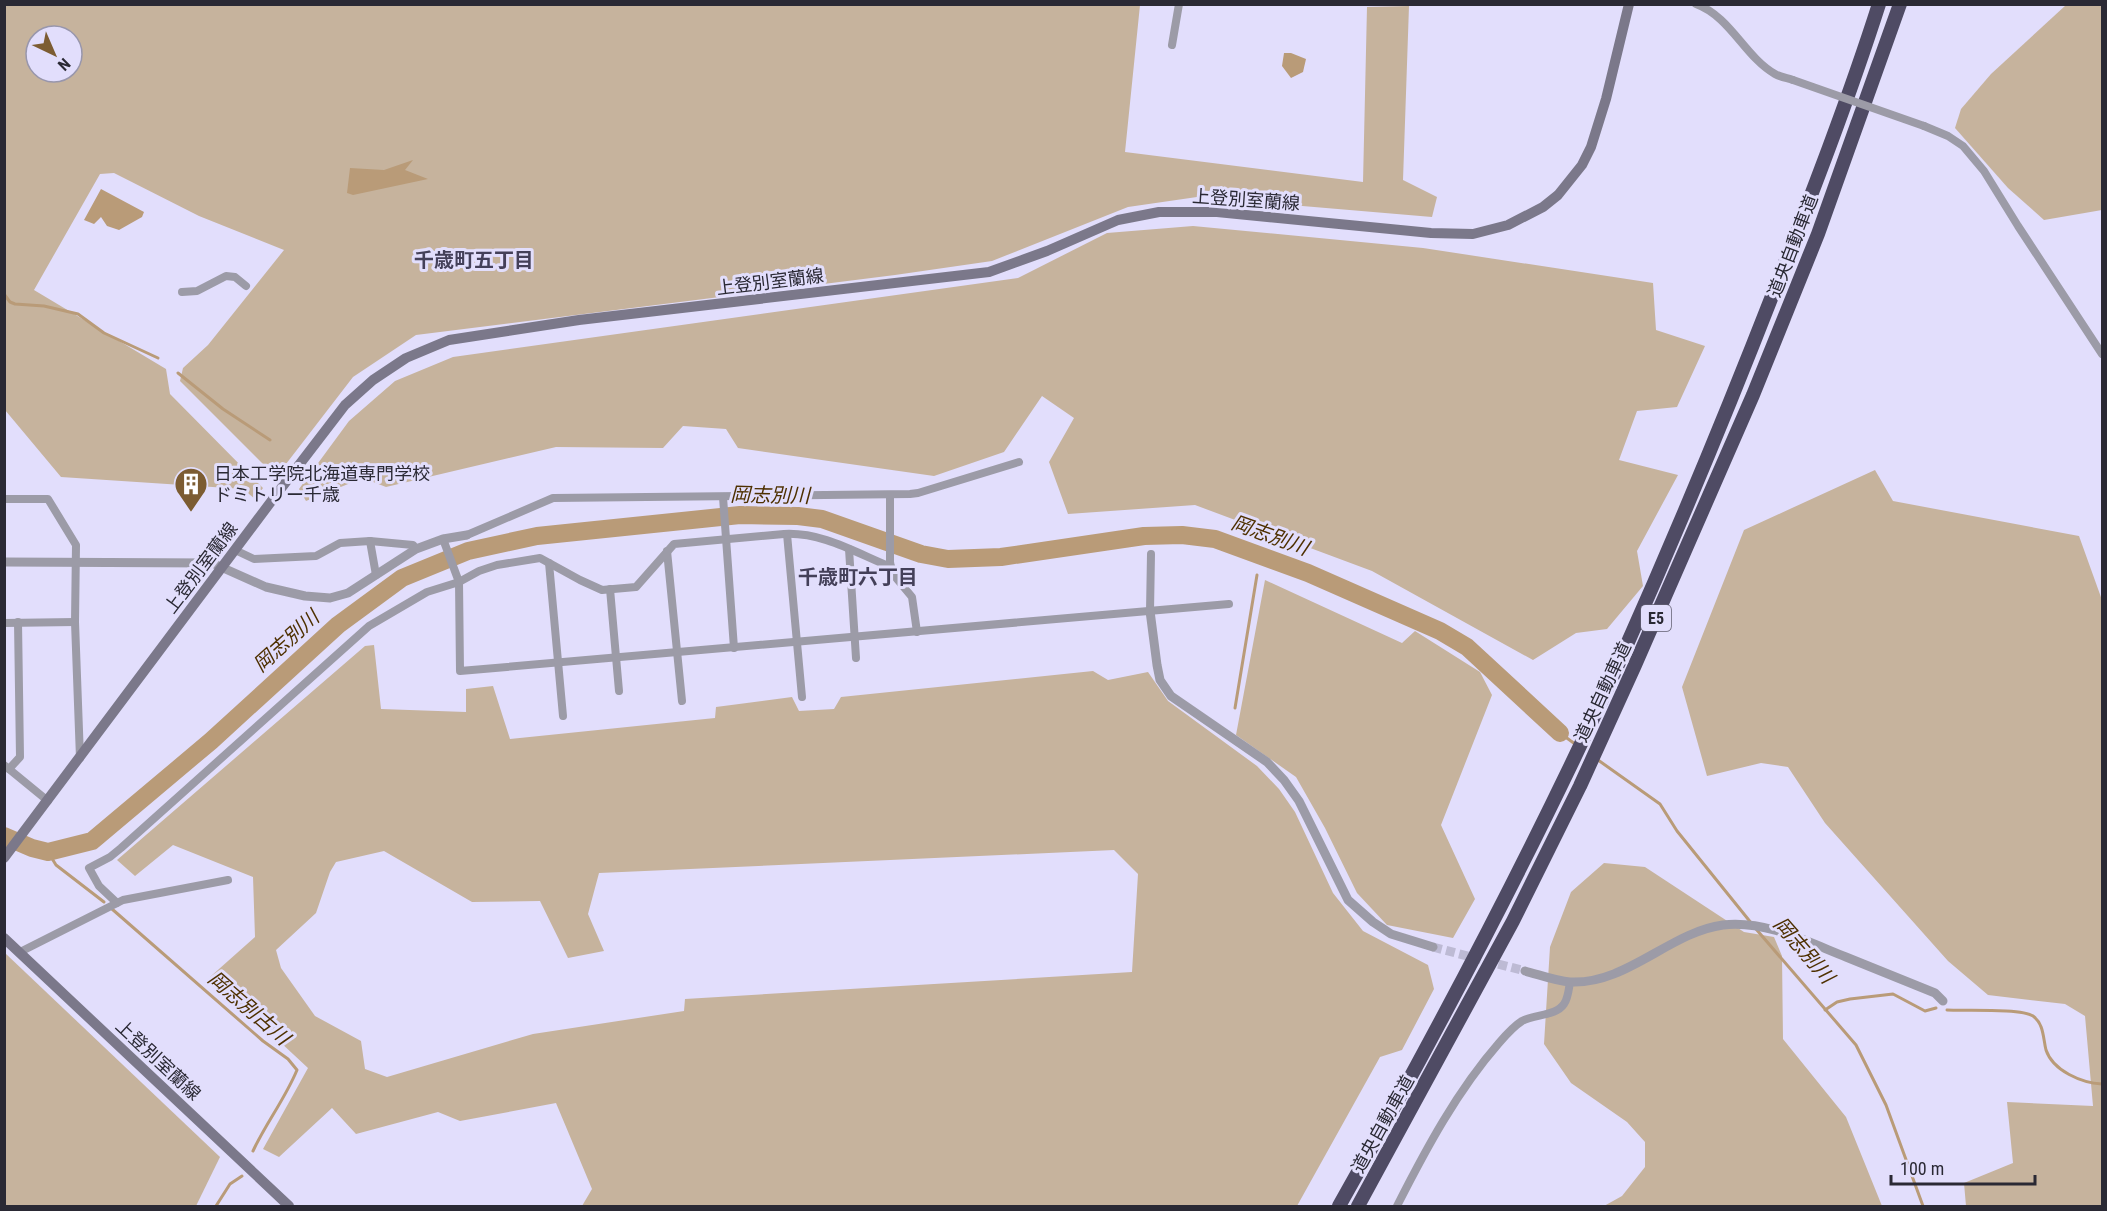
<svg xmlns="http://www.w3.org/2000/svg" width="2107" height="1211" font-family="'Roboto Condensed','Noto Sans JP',sans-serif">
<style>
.green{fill:#c6b39d;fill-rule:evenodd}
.water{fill:#b99b78}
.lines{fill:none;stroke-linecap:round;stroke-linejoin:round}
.stream{stroke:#b99b78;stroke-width:3}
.river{stroke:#b99b78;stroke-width:18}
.tertiary-tunnel{stroke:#bdbad4;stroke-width:9;stroke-dasharray:9 4.5;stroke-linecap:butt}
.minor{stroke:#9c9ba7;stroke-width:8}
.tertiary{stroke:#9c9ba7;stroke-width:9}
.secondary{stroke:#7b788a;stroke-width:10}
.motorway{stroke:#4f4b64;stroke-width:14}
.minor-bridge{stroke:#9c9ba7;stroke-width:8}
.labels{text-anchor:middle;stroke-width:6;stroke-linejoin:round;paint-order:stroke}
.shield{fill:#e2defc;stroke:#615f70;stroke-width:1.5}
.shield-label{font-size:16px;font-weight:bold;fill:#2a2934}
.street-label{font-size:18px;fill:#2a2934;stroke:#e2defc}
.poi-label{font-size:18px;fill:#2a2934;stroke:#e2defc;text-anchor:start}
.neighbourhood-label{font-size:20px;font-weight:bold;fill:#444059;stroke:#e2defc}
.water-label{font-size:20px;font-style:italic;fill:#4e3001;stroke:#e2defc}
</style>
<rect width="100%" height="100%" fill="#e2defc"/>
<!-- green -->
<g class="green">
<path d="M4,5h1136l-15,147 238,30 4,-175 42,-1 -6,174 34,17 -5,20 -235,-20 -69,10 -136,54 -97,14 -479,60 -63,42 -77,100 -96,-96 3,-13 25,-23 76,-95 -85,-34 -85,-43 -14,1 -66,116 132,79 4,25 93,94 -8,11 -12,-10 -182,-12 -56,-67zM36,36h36v36h-36z"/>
<polygon points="2066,5 2102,5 2102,210 2044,220 2008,188 1955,128 1961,109 1991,74"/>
<polygon points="1193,226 1423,248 1653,283 1656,330 1705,346 1677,407 1637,411 1619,460 1678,475 1637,551 1643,586 1607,629 1576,633 1533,660 1372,571 1195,505 1068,514 1049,462 1074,418 1042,396 1004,452 934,476 738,448 726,429 683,426 663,448 556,447 386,487 363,478 306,501 299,489 349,421 395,381 453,357 1018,278 1107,233"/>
<polygon points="1875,470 1893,501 2079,536 2102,600 2102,1206 1966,1206 1964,1183 2013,1163 2007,1102 2093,1106 2085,1016 2065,1004 1988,995 1948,961 1825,823 1788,767 1761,763 1707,776 1682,687 1744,530"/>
<polygon points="1265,580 1402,643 1415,631 1480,672 1492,695 1441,825 1475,899 1453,938 1387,925 1357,893 1325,828 1296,777 1236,735"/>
<path d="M374,645l7,64 85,3v-23l27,-3 17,53 205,-21 1,-11 76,-10 7,14 35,-2 7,-12 252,-26 15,9 40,-8 20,29 89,65 22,23 16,23 38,81 30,38 65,34 6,24 -32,61 -22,7 -83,149h-715l10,-17 -36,-86 -96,18 -22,-9 -82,22 -24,-26 -53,49 -16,-8 45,-81 -98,-91 45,-40 -2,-60 -80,-32 -38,31 -18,-16 248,-214zM1114,850l24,24 -6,98 -447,27 -1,12 -151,23 -146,43 -22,-8 -4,-28 -46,-25 -34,-48 -5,-18 40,-37 14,-41 6,-10 48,-11 88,51 68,-1 28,57 36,-7 -16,-37 11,-41z"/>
<polygon points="1604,863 1645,867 1744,932 1774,937 1782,956 1783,1039 1846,1117 1882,1206 1604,1206 1622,1196 1645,1167 1645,1142 1627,1122 1571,1083 1544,1044 1550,947 1571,892"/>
<polygon points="5,953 220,1157 196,1206 5,1206"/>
</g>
<!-- water -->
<g class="water">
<polygon points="1284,53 1291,53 1306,59 1303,72 1291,78 1282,66"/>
<polygon points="413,160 405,170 428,179 353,195 347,193 350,168 384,170"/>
<polygon points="101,189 144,212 142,217 119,230 107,226 101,217 94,224 84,220"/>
</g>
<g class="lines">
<!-- stream -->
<g class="stream">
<polyline points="4,294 10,302 15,304 44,306 78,314 104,333 158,358"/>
<polyline points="178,373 223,409 270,440"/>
<polyline points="1235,708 1257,575"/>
<polyline points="1560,733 1575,744"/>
<polyline points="1598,760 1660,804 1677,831 1752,924"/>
<polyline points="48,852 56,865 104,902"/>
<path d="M112,909l151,132 25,18 9,11c-12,29 -31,53 -44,81"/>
<polyline points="1756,929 1856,1045 1886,1105 1923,1206"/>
<polyline points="1825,1010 1837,1002 1850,999 1893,994 1925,1011 1936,1008"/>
<path d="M1947,1010c17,1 75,-2 86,6 11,8 10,22 13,34 7,21 36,33 56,34"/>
<polyline points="216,1206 230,1184 242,1176"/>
</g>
<!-- river -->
<polyline class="river" points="4,836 32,848 48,852 92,841 211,741 338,625 402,578 468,551 537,536 740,515 798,516 822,519 921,554 948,559 1001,557 1144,536 1182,535 1215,539 1308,573 1440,631 1467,647 1560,733"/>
<!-- tertiary-tunnel -->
<polyline class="tertiary-tunnel" points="1433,947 1525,971"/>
<!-- minor -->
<g class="minor">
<path d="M1696,4c35,13 48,52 79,70 5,3 12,4 18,6"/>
<polyline points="1172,45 1179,4"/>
<polyline points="1924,126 1948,136 1963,146 1984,171 2018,226 2102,354"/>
<polyline points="182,292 197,291 226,276 235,277 246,286"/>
<polyline points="890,495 890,562 892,573 912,597 917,632"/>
<polyline points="723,497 734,648"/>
<polyline points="4,499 48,499 76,545 75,622 80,758"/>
<polyline points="787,534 802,697"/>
<polyline points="467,535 553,498 910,494 918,493 1019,462"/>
<polyline points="443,539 459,582 460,671 1229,604"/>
<polyline points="370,541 376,575"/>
<polyline points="849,549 856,658"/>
<polyline points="235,550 254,559 316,556 340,543 370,541 413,545 416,549"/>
<polyline points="667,551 682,701"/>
<polyline points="549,563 563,716"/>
<polyline points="610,589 619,691"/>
<polyline points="1150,611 1151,554"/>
<polyline points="4,623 75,622"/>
<polyline points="4,765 48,801"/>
<polyline points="9,769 20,757 18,622"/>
<path d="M117,903l-18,-17 -10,-18 21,-11 11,-9 248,-222 58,-34 32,-10 20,-11 18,-6 43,-7 40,22 22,10 34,-3 38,-43 110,-10c39,-2 72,19 107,33"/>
<polyline points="20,952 123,900 228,880"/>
<path d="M1397,1206c29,-57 60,-115 102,-163 6,-7 15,-17 23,-22 13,-7 34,-5 42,-17 4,-5 5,-16 6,-22"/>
</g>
<!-- tertiary -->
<g class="tertiary">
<polyline points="4,562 212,563 266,587 305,596 330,598 348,593 416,549 443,539 467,535"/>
<polyline points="1150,611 1157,665 1160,680 1171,696 1267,762 1284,780 1299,801 1348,900 1373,922 1391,934 1433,947"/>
<path d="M1525,971c15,4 31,10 45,11 56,3 100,-50 153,-57 42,-5 85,17 123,32 29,12 59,24 89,36l8,8"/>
</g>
<!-- secondary -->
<g class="secondary">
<polyline points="4,858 279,491 345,405 373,380 406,358 449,340 579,320 989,272 1047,251 1118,220 1159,212 1217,212 1431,233 1473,234 1508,225 1543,207 1558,195 1582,165 1591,147 1606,99 1629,4"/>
<polyline points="4,938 289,1206"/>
</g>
<!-- motorway -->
<g class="motorway">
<path d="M1339,1206c101,-179 197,-361 282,-548 54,-121 105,-244 153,-367 37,-95 74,-190 105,-287"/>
<polyline points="1358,1206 1513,921 1580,786 1635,665 1753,395 1818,234 1900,4"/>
</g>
<!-- minor-bridge -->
<polyline class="minor-bridge" points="1793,80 1924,126"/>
</g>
<!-- icons -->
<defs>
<g id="building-pin" transform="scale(1.725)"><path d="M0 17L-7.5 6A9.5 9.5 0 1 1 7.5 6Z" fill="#7c5c32" stroke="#e2defc"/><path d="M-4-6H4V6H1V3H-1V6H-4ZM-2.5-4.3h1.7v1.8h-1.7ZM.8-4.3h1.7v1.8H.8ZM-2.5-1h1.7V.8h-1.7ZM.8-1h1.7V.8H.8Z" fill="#fff"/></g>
</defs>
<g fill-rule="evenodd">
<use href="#building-pin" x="191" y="484"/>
</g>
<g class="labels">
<!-- shield labels -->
<rect class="shield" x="1641" y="605" width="30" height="26" rx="4.5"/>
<g class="shield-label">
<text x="1656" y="624">E5</text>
</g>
<!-- street labels -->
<g class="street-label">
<text transform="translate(1246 200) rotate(4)" y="6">上登別室蘭線</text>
<text transform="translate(1793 246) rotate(-69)" y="6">道央自動車道</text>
<text transform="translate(770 282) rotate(-7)" y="6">上登別室蘭線</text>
<text transform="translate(201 568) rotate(-53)" y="6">上登別室蘭線</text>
<text transform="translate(1603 692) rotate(-65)" y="6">道央自動車道</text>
<text transform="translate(158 1060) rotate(43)" y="6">上登別室蘭線</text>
<text transform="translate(1383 1124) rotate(-61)" y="6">道央自動車道</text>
</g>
<!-- poi labels -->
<g class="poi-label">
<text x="214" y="480">日本工学院北海道専門学校<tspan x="214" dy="21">ドミトリー千歳</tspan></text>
</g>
<!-- neighbourhood labels -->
<g class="neighbourhood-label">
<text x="474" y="267">千歳町五丁目</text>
<text x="858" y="584">千歳町六丁目</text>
</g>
<!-- water labels -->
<g class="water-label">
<text transform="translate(770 495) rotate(1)" y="7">岡志別川</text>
<text transform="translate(1270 535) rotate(20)" y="7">岡志別川</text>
<text transform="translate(286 641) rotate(-42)" y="7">岡志別川</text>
<text transform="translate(1804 950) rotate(49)" y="7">岡志別川</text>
<text transform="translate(249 1008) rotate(41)" y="7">岡志別古川</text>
</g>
</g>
<!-- border -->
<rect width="2107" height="1211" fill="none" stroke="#2a2934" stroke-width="12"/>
<!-- north arrow -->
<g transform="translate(54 54) rotate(136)"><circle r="28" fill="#e2defc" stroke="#9896ac" stroke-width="1.5"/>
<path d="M0-4.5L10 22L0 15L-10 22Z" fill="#7c5c32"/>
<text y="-9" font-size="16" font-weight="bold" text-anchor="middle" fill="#2a2934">N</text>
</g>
<!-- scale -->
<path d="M1891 1175v9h144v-9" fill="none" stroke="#2a2934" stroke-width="3"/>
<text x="1900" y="1175" font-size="18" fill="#2a2934" stroke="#e2defc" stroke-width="4.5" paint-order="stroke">100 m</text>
</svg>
